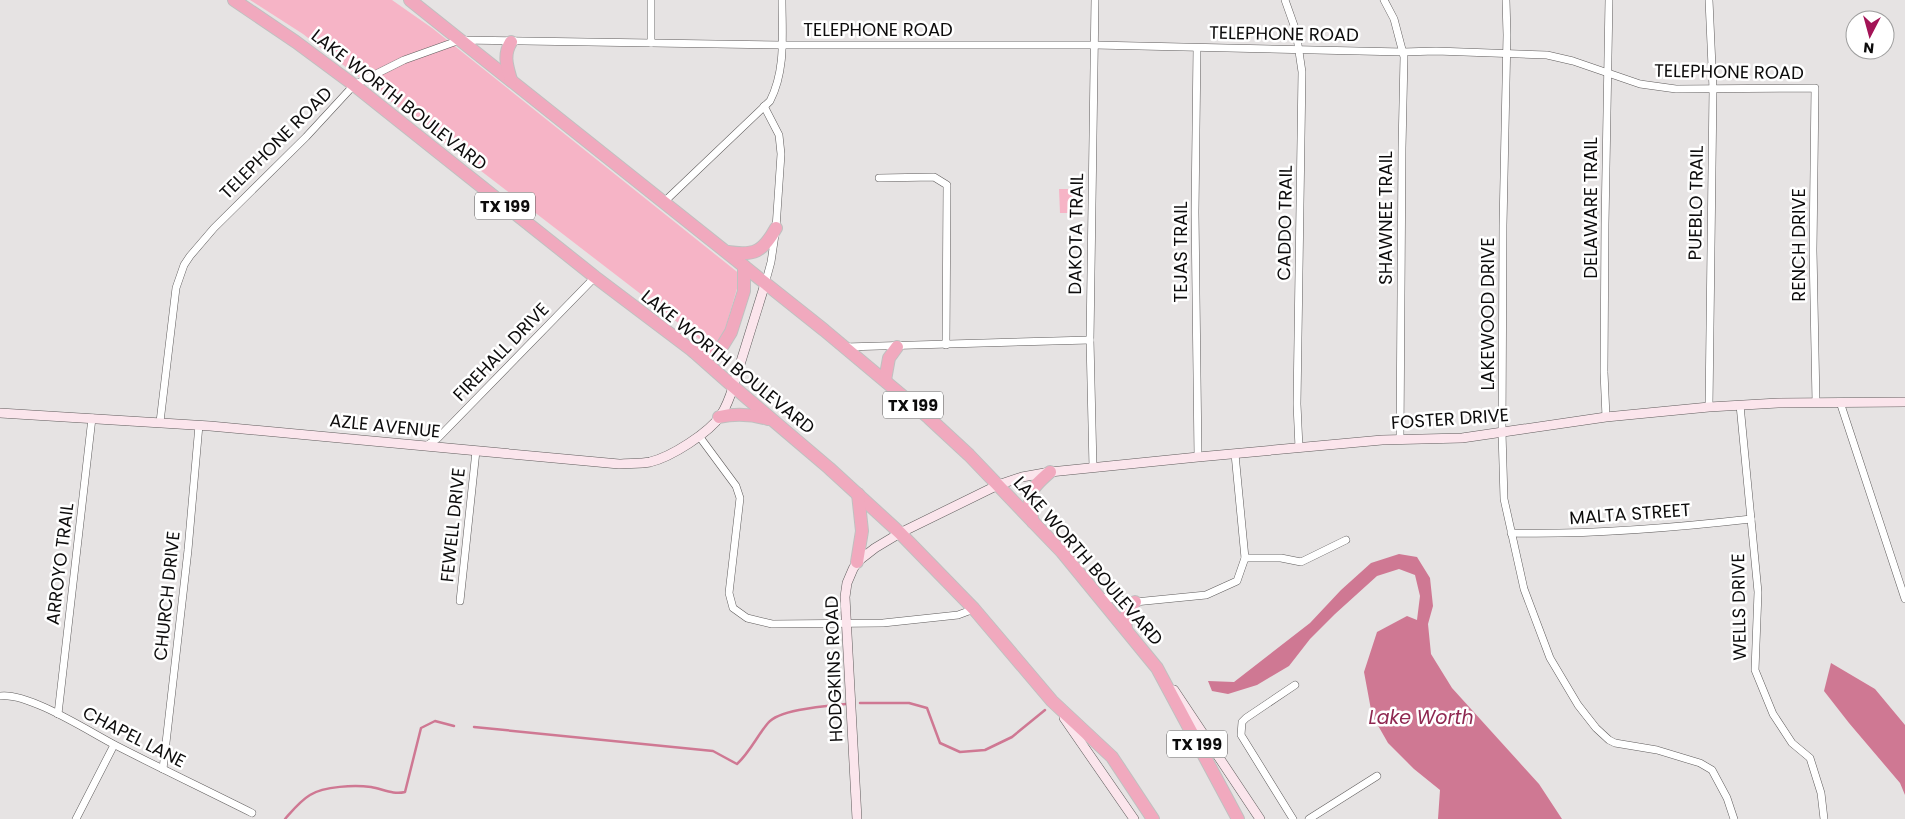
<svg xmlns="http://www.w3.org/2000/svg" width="1905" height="819" font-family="Poppins,sans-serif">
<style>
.green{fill:#f6b4c6}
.water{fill:#cf7893}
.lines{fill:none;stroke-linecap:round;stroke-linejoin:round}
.stream{stroke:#cf7893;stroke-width:2.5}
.street-casing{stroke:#5f5c5c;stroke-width:8}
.secondary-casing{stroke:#5f5c5c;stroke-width:10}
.highway-casing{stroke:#c0c0c0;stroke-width:14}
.street{stroke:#fff;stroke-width:7}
.secondary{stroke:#fbe5ec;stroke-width:9}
.highway{stroke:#f1a9be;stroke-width:12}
.labels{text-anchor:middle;stroke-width:5;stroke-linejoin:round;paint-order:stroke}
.shield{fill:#fff;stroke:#565555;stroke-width:1}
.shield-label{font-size:16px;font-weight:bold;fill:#0d0c0c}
.street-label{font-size:18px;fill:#0d0c0c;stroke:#fff}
.water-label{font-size:19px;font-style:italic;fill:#8f2851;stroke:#fff}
</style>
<rect width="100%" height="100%" fill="#e6e3e3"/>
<!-- green -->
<g class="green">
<polygon points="250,0 392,0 432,28 741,275 722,340 707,345 303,34"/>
<polygon points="1059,189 1073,189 1073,213 1060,213"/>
</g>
<!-- water -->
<g class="water">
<polygon points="1399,554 1417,557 1430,578 1433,606 1428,624 1431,654 1452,688 1539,784 1562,819 1438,819 1440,790 1414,769 1388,743 1372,715 1364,672 1377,632 1407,616 1417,620 1420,596 1415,575 1399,569 1377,576 1335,614 1310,639 1289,666 1257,685 1228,694 1212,691 1208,681 1234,682 1310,623 1341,590 1371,563"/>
<polygon points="1831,663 1875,689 1905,725 1905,795 1900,783 1849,723 1824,691"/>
</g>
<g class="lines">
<!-- stream -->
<g class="stream">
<polyline points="860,703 909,703 927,708 940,743 960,752 985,750 1012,737 1045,710"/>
<path d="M474,727l239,24 24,13c13,-12 20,-28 31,-41 11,-14 59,-17 78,-19"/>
<path d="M285,819c8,-9 15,-18 25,-24 14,-9 45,-10 61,-8 12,2 22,8 34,5l16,-64 14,-7 19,5"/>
</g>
<!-- street casing -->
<g class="street-casing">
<g id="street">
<polyline points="1285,0 1296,31 1302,72 1297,404 1299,448"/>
<polyline points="1384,0 1394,19 1404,57 1402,148 1400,440"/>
<polyline points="1506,0 1507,35 1503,225 1502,432 1504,499 1524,589 1550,658 1578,705 1596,728 1609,740 1615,743 1657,750 1700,763 1712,770 1727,798 1734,819"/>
<polyline points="651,43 651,0"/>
<polyline points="1197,48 1195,212 1198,457"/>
<polyline points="764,106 779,135 781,154 776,228 771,262 765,284"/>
<polyline points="879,178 934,177 947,185 946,345"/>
<path d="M664,202l106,-101c16,-31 12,-67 12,-101"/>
<polyline points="845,347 1090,340"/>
<polyline points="1840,402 1905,599"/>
<polyline points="1740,405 1758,592 1755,670 1773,714 1792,743 1810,758 1821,793 1824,819"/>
<polyline points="1709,407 1713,89 1709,0"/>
<polyline points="1606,417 1604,372 1605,224 1609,0"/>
<polyline points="160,422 176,288 184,265 190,256 214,228 306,137 354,85 404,60 460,40 782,45 1095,45 1403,52 1436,51 1547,55 1573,61 1640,84 1676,89 1815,88 1813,250 1816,402"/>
<polyline points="699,436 736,486 740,498 729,593 733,608 747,618 772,624 883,623 958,615 974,609"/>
<polyline points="426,446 438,438 595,277"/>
<polyline points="1093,468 1090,340 1095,0"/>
<path d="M1511,533c80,2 161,-5 240,-14"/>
<polyline points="1245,558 1281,558 1301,562 1346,540"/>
<polyline points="1100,597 1135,602 1206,595 1237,581 1245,558 1235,454"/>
<polyline points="460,601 476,451"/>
<path d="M0,696c28,-4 88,35 115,49 45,23 91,45 137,68"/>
<polyline points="58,714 92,418"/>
<polyline points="163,769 188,550 199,425"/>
<polyline points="76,819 114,745"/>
<polyline points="1293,819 1241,735 1242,722 1246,718 1295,685"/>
<polyline points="1309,819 1377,776"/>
</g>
</g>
<!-- secondary casing -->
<g class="secondary-casing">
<g id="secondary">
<path d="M0,413l210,13 409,38c10,-1 21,0 31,-2 21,-5 59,-29 71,-47 5,-8 9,-18 12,-28l32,-103"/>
<polyline points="1174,690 1260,819"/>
<polyline points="1064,718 1134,819"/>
<polyline points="857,819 845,597 847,583 853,569 857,562 875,548 900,533 998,485 1022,477 1050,472 1198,457 1382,440 1462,438 1606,417 1709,407 1778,403 1905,402"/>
</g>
</g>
<!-- highway casing -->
<g class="highway-casing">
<g id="highway">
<polyline points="234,0 296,42 354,85 595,277 693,351 728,382 829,468 900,533 974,609 1052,701 1112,757 1153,819"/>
<polyline points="410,0 824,330 929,418 969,455 1062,552 1157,668 1238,819"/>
<path d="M511,80c-4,-14 -8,-25 0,-38"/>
<path d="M728,252c26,4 35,0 48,-24"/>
<polyline points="693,351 713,352 723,345 731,332 744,291 744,266"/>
<polyline points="885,380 889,358 897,347"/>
<path d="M719,417c18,-4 32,-3 49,2"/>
<path d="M1033,522c-7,-27 -4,-32 17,-50"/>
<polyline points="857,562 862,531 858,494"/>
<path d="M1126,629c-2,-13 0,-17 9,-27"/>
</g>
</g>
<!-- street -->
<use href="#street" class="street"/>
<!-- secondary -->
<use href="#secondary" class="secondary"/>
<!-- highway -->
<use href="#highway" class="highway"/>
</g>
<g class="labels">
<!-- shield labels -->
<g class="shield">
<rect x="475" y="192.5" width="60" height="27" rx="4"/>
<rect x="883" y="391.5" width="60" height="27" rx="4"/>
<rect x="1167" y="730.5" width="60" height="27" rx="4"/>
</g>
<g class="shield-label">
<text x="505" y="212">TX 199</text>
<text x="913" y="411">TX 199</text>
<text x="1197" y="750">TX 199</text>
</g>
<!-- street labels -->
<g class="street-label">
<text x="878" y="36">TELEPHONE ROAD</text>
<text transform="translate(1284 34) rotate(1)" y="6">TELEPHONE ROAD</text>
<text transform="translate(1729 72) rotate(1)" y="6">TELEPHONE ROAD</text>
<text transform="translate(399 100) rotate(38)" y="6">LAKE WORTH BOULEVARD</text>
<text transform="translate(276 143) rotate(-45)" y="6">TELEPHONE ROAD</text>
<text transform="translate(1696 203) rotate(-89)" y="6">PUEBLO TRAIL</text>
<text transform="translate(1591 208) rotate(-90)" y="6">DELAWARE TRAIL</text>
<text transform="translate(1386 218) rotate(-90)" y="6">SHAWNEE TRAIL</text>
<text transform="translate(1285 223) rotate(-89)" y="6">CADDO TRAIL</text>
<text transform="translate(1076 234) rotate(-89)" y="6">DAKOTA TRAIL</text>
<text transform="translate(1799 245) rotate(-90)" y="6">RENCH DRIVE</text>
<text transform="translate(1181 252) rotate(-90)" y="6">TEJAS TRAIL</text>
<text transform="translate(1488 314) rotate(-90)" y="6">LAKEWOOD DRIVE</text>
<text transform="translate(501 352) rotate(-46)" y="6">FIREHALL DRIVE</text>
<text transform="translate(728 362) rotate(39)" y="6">LAKE WORTH BOULEVARD</text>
<text transform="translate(1450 419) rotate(-4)" y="6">FOSTER DRIVE</text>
<text transform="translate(385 426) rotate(6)" y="6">AZLE AVENUE</text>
<text transform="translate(1630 514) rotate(-4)" y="6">MALTA STREET</text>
<text transform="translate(453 525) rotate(-84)" y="6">FEWELL DRIVE</text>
<text transform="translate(1088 561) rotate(49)" y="6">LAKE WORTH BOULEVARD</text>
<text transform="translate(60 564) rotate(-83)" y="6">ARROYO TRAIL</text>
<text transform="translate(167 596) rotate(-84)" y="6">CHURCH DRIVE</text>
<text transform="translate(1739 607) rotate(-91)" y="6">WELLS DRIVE</text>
<text transform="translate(834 669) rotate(-92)" y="6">HODGKINS ROAD</text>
<text transform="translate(134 737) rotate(27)" y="6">CHAPEL LANE</text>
</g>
<!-- water labels -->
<g class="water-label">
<text x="1421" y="724">Lake Worth</text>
</g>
</g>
<!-- north arrow -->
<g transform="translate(1870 35) rotate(186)"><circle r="24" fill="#ffffff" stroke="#9e9e9e"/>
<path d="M0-4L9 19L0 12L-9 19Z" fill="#a31356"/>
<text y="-8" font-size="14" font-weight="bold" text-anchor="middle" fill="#0d0c0c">N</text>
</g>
</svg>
